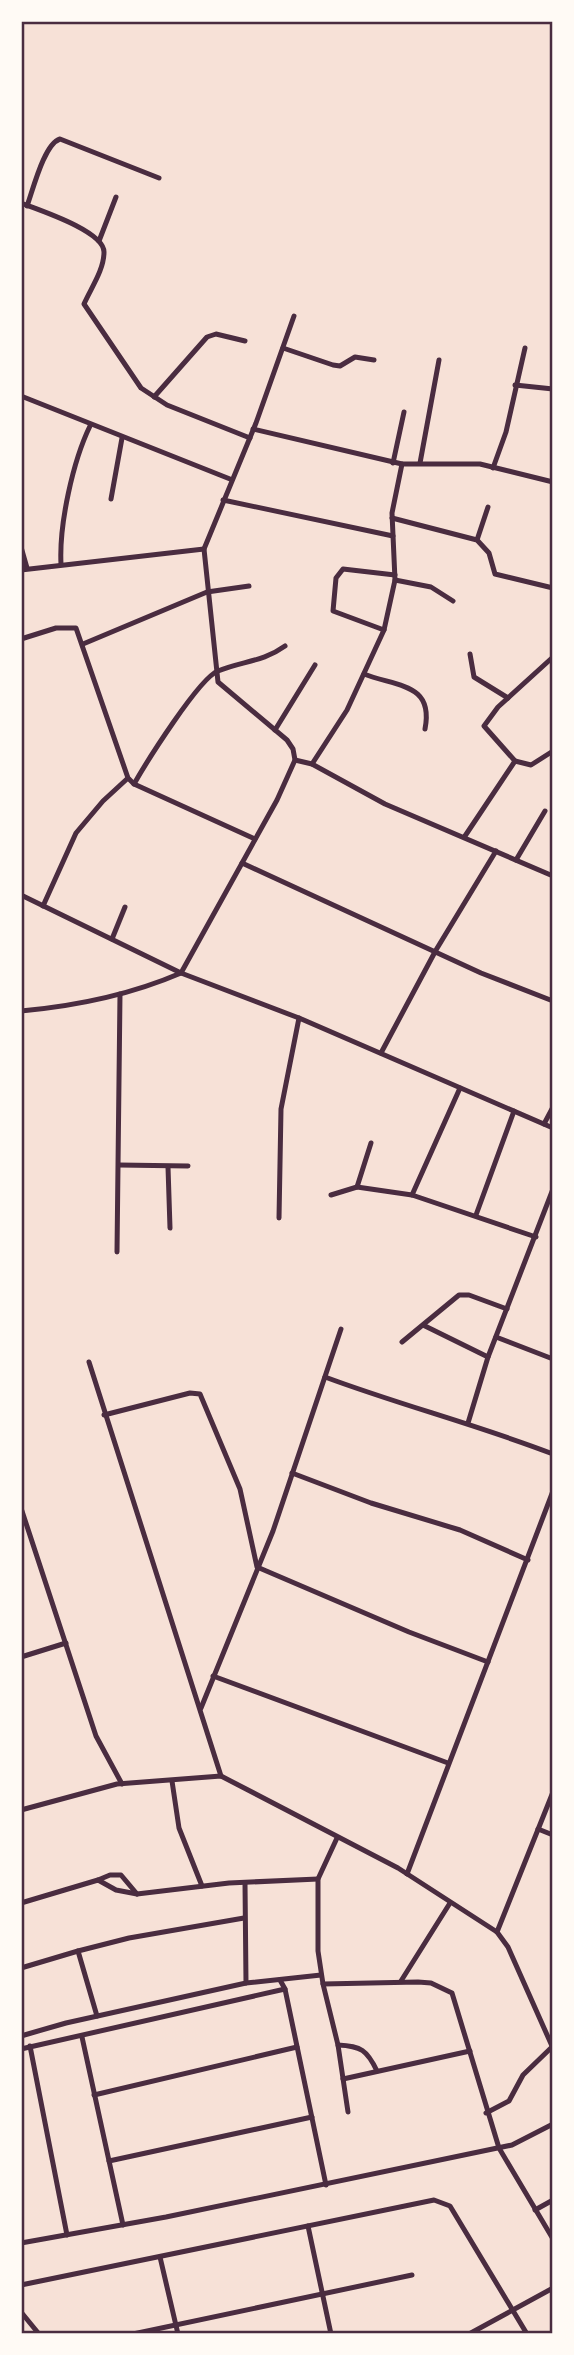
<svg xmlns="http://www.w3.org/2000/svg" width="574" height="2355" font-family="Helvetica,sans-serif">
<style>
.lines{fill:none;stroke-linecap:round;stroke-linejoin:round}
.minor{stroke:#4a2c40;stroke-width:5}
.neatline{fill:none;stroke:#4a2c40;stroke-width:2.5}
</style>
<rect width="100%" height="100%" fill="#f7e1d7"/>
<g class="lines">
<!-- minor -->
<g class="minor">
<path d="M21,203c18,7 83,28 83,49 0,18 -13,36 -20,52l57,84 26,17 83,33"/>
<path d="M27,206c6,-16 17,-62 33,-67l99,39"/>
<polyline points="99,241 116,197"/>
<polyline points="283,348 333,365 340,366 355,357 374,360"/>
<polyline points="515,385 553,389"/>
<polyline points="21,396 230,479"/>
<polyline points="154,397 207,337 216,334 245,341"/>
<polyline points="253,429 402,464"/>
<polyline points="393,463 404,412"/>
<polyline points="420,463 439,360"/>
<polyline points="493,468 506,432 525,348"/>
<polyline points="111,499 122,438"/>
<polyline points="223,500 393,536"/>
<polyline points="392,518 477,540 489,553 495,574 553,588"/>
<polyline points="477,540 488,507"/>
<polyline points="21,547 27,568"/>
<path d="M61,564c-2,-40 12,-103 29,-138"/>
<polyline points="21,570 204,549"/>
<polyline points="395,580 431,587 453,601"/>
<polyline points="384,630 333,611 336,578 343,569 395,575"/>
<polyline points="21,639 56,628 76,628 128,778 134,784 255,839"/>
<polyline points="83,644 207,592 249,586"/>
<polyline points="470,654 474,677 508,698"/>
<path d="M364,674c33,13 70,9 61,55"/>
<polyline points="275,730 315,665"/>
<polyline points="295,760 312,764 385,804 553,876"/>
<polyline points="515,761 531,765 553,751"/>
<polyline points="312,764 347,710 384,630 395,580 392,513 402,464 480,464 553,482"/>
<path d="M134,784c12,-21 65,-106 84,-113 24,-10 45,-9 67,-25"/>
<polyline points="465,836 515,761 484,726 498,707 553,657"/>
<polyline points="516,860 545,811"/>
<polyline points="242,863 481,973 553,1001"/>
<polyline points="21,895 181,973 277,800 295,760 293,749 287,740 218,682 204,549 256,423 294,316"/>
<polyline points="43,906 76,833 103,801 128,778"/>
<polyline points="112,939 125,907"/>
<path d="M21,1011c55,-5 109,-16 160,-38l118,45 254,110"/>
<polyline points="381,1053 436,950 496,851"/>
<polyline points="544,1124 553,1107"/>
<polyline points="119,1165 188,1166"/>
<polyline points="168,1167 170,1228"/>
<polyline points="357,1187 371,1143"/>
<polyline points="331,1195 357,1187 412,1195 536,1237"/>
<polyline points="412,1195 460,1088"/>
<polyline points="476,1215 514,1111"/>
<polyline points="279,1218 281,1109 299,1018"/>
<polyline points="117,1252 120,994"/>
<polyline points="425,1326 488,1357"/>
<polyline points="496,1337 553,1359"/>
<polyline points="402,1342 459,1295 469,1295 507,1309"/>
<polyline points="89,1362 221,1776"/>
<path d="M325,1377c75,28 153,48 228,77"/>
<polyline points="104,1415 190,1393 200,1394 240,1489 257,1567 409,1632 488,1662"/>
<polyline points="468,1423 488,1357 553,1189"/>
<polyline points="292,1473 371,1503 460,1530 528,1560"/>
<polyline points="21,1508 96,1736 122,1784"/>
<polyline points="21,1657 66,1643"/>
<polyline points="213,1676 448,1763"/>
<polyline points="201,1708 273,1531 341,1329"/>
<polyline points="172,1781 179,1828 202,1886"/>
<polyline points="21,1810 117,1784 221,1776 398,1868 497,1932 508,1947 552,2046"/>
<polyline points="538,1829 553,1835"/>
<polyline points="337,1838 318,1879 318,1951 323,1984 418,1982 431,1983 452,1993 499,2148 553,2239"/>
<polyline points="407,1874 553,1491"/>
<polyline points="98,1880 110,1875 121,1875 137,1894"/>
<polyline points="21,1903 98,1880 116,1890 137,1894 229,1883 318,1879"/>
<polyline points="497,1932 553,1792"/>
<polyline points="21,1968 78,1951"/>
<polyline points="280,1980 285,1989 326,2185"/>
<polyline points="401,1981 450,1903"/>
<polyline points="246,1983 321,1975"/>
<polyline points="323,1984 338,2045 348,2112"/>
<polyline points="97,2016 78,1951 129,1938 244,1918"/>
<polyline points="21,2036 66,2023 246,1983 245,1883"/>
<polyline points="82,2037 123,2225"/>
<path d="M338,2045c23,1 29,5 39,26"/>
<polyline points="30,2046 67,2235"/>
<polyline points="21,2049 285,1989"/>
<polyline points="343,2079 470,2051"/>
<polyline points="94,2095 297,2047"/>
<polyline points="486,2113 509,2101 523,2075 553,2046"/>
<polyline points="109,2161 312,2117"/>
<polyline points="535,2210 553,2200"/>
<polyline points="308,2226 331,2334"/>
<polyline points="21,2243 166,2217 512,2145 553,2124"/>
<polyline points="160,2257 178,2334"/>
<polyline points="21,2285 434,2200 450,2206 527,2334"/>
<polyline points="21,2312 39,2334"/>
<polyline points="133,2334 412,2275"/>
<polyline points="469,2334 553,2288"/>
</g>
</g>
<!-- border -->
<rect width="574" height="2355" fill="none" stroke="#fffaf5" stroke-width="46"/>
<rect x="23" y="23" width="528" height="2309" class="neatline"/>
</svg>
